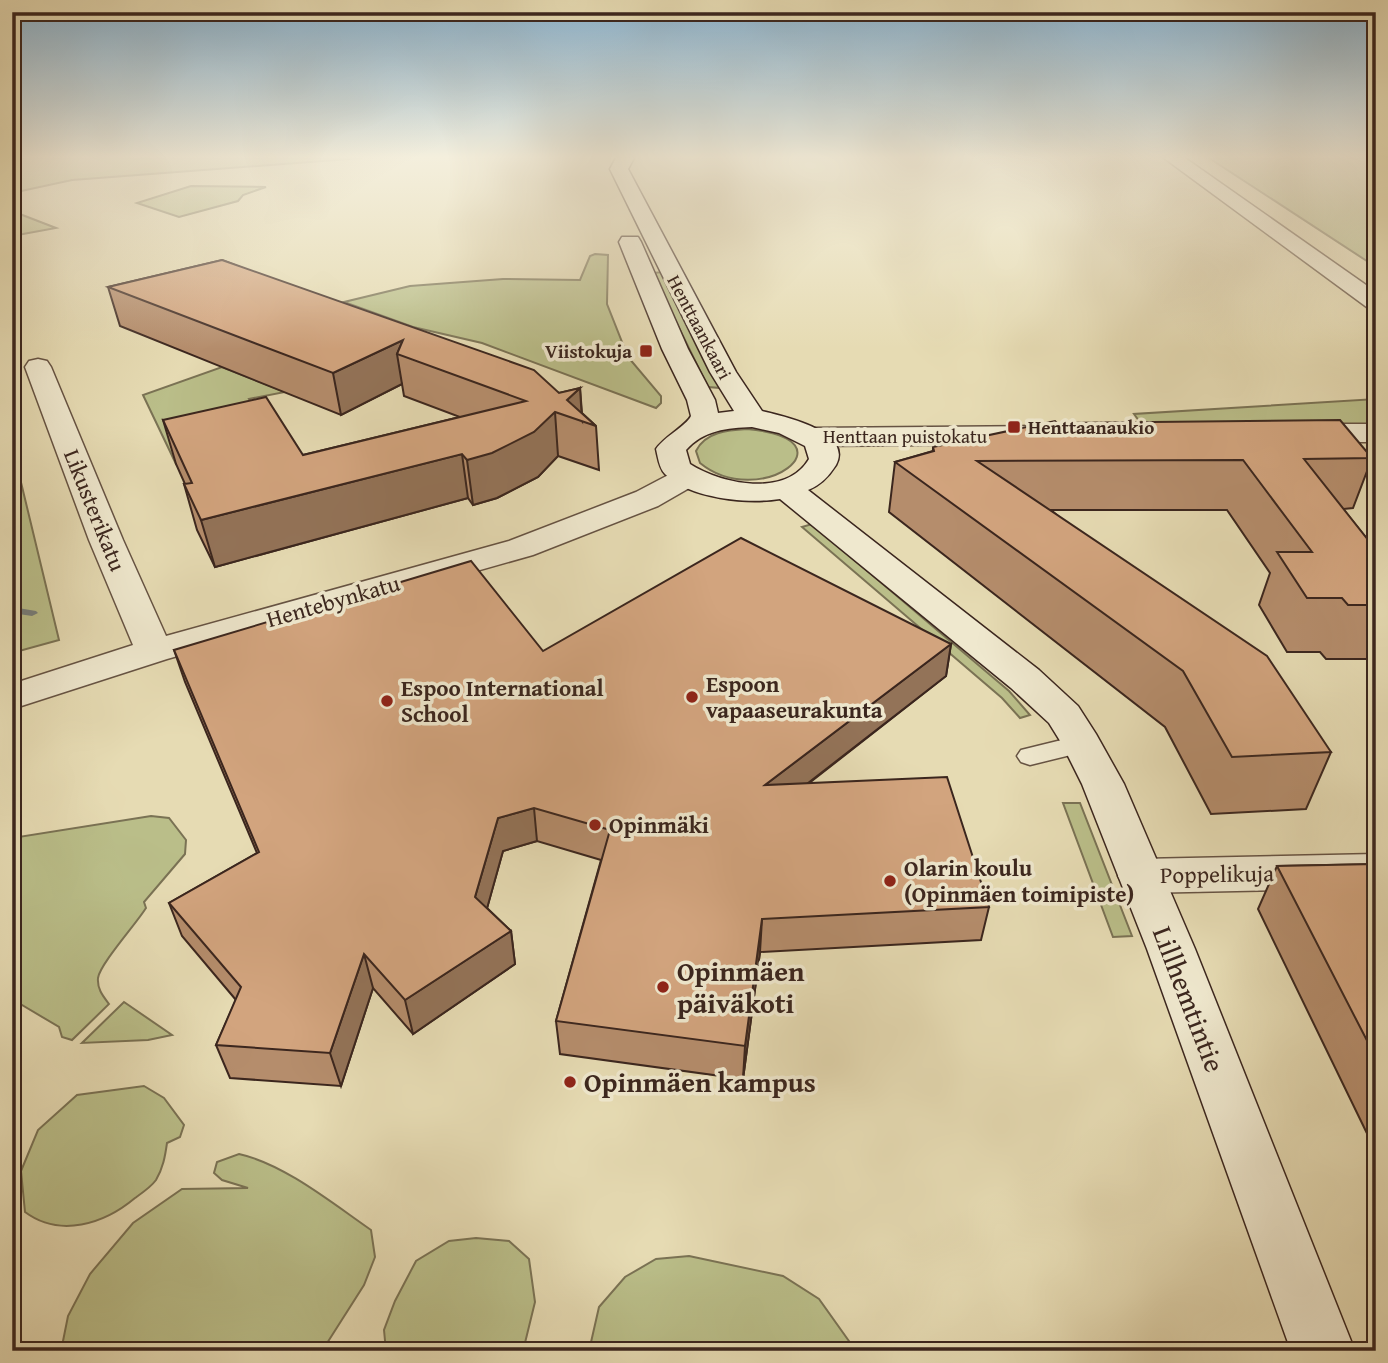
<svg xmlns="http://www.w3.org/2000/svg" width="1388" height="1363" font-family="'Gentium Book Plus',serif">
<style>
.green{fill:#babe89;stroke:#7a7254;stroke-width:2}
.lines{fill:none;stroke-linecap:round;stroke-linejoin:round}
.stream{fill:#767e7b;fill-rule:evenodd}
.lane-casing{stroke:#665343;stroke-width:3}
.street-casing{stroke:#665343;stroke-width:3}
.secondary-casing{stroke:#3b261e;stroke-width:3}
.lane{fill:#efe8ce;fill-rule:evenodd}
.street{fill:#efe8ce;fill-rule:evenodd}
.secondary{fill:#efe8ce;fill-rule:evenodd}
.wall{fill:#b58d6c;stroke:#3b261e;stroke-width:2}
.shaded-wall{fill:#937358;stroke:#3b261e;stroke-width:2}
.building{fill:#d2a47e;stroke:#3b261e;stroke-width:2}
.poi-dot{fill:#8f2418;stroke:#efe8ce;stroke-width:2.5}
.labels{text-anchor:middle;stroke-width:7;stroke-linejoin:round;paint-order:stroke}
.far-street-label{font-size:19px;fill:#3b261e;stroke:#efe8ce}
.far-poi-label{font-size:19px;font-weight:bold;fill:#3b261e;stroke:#efe8ce;text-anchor:end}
.street-label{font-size:23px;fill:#3b261e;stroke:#efe8ce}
.poi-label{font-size:23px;font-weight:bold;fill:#3b261e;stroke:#efe8ce;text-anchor:start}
.near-poi-label{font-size:28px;font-weight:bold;fill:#3b261e;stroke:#efe8ce;text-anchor:start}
.near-street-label{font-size:28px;fill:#3b261e;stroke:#efe8ce}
</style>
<rect width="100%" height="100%" fill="#e6dbb3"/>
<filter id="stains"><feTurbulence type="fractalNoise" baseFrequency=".00286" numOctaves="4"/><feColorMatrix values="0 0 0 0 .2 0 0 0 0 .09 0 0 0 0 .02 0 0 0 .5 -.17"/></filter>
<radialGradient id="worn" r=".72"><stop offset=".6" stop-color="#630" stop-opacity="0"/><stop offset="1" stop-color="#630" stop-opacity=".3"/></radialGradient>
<!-- green -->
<g class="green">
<polygon points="12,158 362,158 72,180 12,193"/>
<polygon points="1209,158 1376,158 1376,267"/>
<polygon points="191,186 266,187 243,195 238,201 179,217 137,203"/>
<polygon points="12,211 56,228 12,236"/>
<polygon points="595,254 608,255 607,304 628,357 661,396 661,403 656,408 482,343 413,327 344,302 410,286 503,279 580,280 590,256"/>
<polygon points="663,272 721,388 708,387 652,273"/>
<polygon points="222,367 285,392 249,399 276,440 176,464 143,395"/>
<polygon points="1376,399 1376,427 1142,425 1134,414"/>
<path d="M747,429c111,10 13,83 -47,34l-4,-12c9,-19 32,-21 51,-22z"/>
<polygon points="12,445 59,640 12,653"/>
<polygon points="812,524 1009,691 1030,715 1020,718 1002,698 802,527"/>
<polygon points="1063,803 1080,803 1132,936 1113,937"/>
<path d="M151,816l18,2 17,22 -1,14 -41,48 2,6c-10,16 -46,56 -48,70 -1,11 5,18 11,26l-37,36 -10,-3 -3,-10 -47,-28v-161z"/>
<polygon points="124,1002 172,1035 148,1040 82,1043"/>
<path d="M144,1086l20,12 20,27 -4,12 -13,6c-2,14 -4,25 -11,37 -5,7 -14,13 -21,18 -31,26 -75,40 -110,14l-4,-41 17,-41 39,-35z"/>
<path d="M239,1154c45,10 93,49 132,76l4,27 -11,28 -42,66h-261l7,-35 22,-42 43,-51 49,-34 66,-1 -26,-8 -8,-7 3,-11z"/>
<polygon points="476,1238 509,1241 529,1259 535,1302 523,1351 386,1351 384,1330 395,1301 416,1261 449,1241"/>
<polygon points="689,1256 783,1276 819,1299 856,1351 589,1351 599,1307 625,1277 656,1259"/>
</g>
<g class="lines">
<!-- stream -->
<polygon class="stream" points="12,607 36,611 38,613 32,616 12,613"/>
<!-- lane casing -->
<g class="lane-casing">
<polygon id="lane" points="1082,735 1091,738 1095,744 1091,750 1030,765 1021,762 1017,756 1021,750"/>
</g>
<!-- street casing -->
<g class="street-casing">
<g id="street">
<polygon points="1164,158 1185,158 1376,292 1376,310 1368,308"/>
<polygon points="38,359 47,361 51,367 123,540 166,636 509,541 636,492 676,471 687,468 698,471 702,477 698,483 658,506 533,555 167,659 12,709 12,684 133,645 89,540 25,367 29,361"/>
<polygon points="1297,424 1376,424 1376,442 1297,442 1287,439 1283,433 1287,427"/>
<polygon points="1038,426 1048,429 1053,435 1048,441 1038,444 811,446 801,443 796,437 801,431 811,428"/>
<polygon points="1376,854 1376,888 1141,893 1125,888 1118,876 1125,864 1141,859"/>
</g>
</g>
<!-- secondary casing -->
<g class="secondary-casing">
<path id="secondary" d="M616,158h18l-6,11 108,203 26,39c20,5 92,20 74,54 -7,11 -15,20 -28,25l231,180 39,36 18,28 28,50 71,165 160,402h-64l-144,-402 -65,-165 -20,-40 -13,-21 -38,-35 -231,-189c-32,5 -90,0 -115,-25 -6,-6 -7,-17 -9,-25 9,-13 30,-23 35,-33l-4,-16 -25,-51 -43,-107 3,-5h16l3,5 47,107 27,51 3,13 16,-2 -24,-39 -100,-203zM752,427l27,6 26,13 4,13c-23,39 -88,25 -119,5l-4,-14c18,-20 41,-22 66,-23z"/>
</g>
<!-- lane -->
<use href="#lane" class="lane"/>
<!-- street -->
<use href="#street" class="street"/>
<!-- secondary -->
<use href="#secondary" class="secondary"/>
</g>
<!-- wall -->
<g class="wall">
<polygon points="222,260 559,393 580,388 582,413 596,426 599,470 558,456 538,477 497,498 473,505 468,498 215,567 197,530 184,484 185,484 176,464 163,420 303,455 460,417 404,396 402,384 341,415 120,326 108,287"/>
<polygon points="1057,423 1372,458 1353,508 1343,509 1376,550 1376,659 1326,659 1320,652 1287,652 1259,605 1270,573 1227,510 1051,510 1331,752 1306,809 1211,814 1165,727 889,512 895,462 933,451 933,447"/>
<polygon points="951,644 946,676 808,784 989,907 981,940 760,952 743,1079 560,1054 556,1021 601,860 537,841 503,851 487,908 511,931 515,964 413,1034 373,988 341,1086 230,1078 216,1045 236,1000 182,936 169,903 257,853 185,682 174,650 543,651"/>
<polygon points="1376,864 1376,1152 1258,909 1277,866"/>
</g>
<!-- shaded-wall -->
<g class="shaded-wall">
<polygon points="403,340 397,354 402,384 341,415 333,373"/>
<polygon points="580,388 582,421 567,400"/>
<polygon points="555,412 558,456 538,477 497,498 473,505 467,460"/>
<polygon points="462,454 468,498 215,567 201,520"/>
<polygon points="951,644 946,676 763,818 765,785"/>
<polygon points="534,808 537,841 503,851 481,930 475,897 498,818"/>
<polygon points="762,919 760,952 743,1079 745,1046"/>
<polygon points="511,931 515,964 413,1034 405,1000"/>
<polygon points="364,954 373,988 341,1086 330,1053"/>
<polygon points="12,1324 16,1351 12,1351"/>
</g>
<!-- building -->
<g class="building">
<polygon points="222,260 534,370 559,393 580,388 567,400 596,426 555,412 534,432 492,453 467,460 462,454 201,520 184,484 192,483 163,420 266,397 303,455 526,401 397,354 403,340 333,373 108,287"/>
<polygon points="1340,420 1372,458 1304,459 1376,550 1376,605 1348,605 1342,598 1307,598 1277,552 1312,552 1243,460 977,461 1267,656 1331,752 1232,757 1183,671 895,462 934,451 933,447 1055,421 1057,423"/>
<polygon points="741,538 951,644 765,785 947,777 989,907 762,919 745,1046 556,1021 610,830 534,808 498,818 475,897 511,931 405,1000 364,954 330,1053 216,1045 241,987 169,903 259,852 174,650 471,561 543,651"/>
<polygon points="1376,864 1376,1058 1277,866"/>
</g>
<!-- sky -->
<linearGradient id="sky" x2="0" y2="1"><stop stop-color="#8ab6d5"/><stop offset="0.45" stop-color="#f4efdd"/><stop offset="1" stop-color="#f4efdd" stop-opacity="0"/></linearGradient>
<rect width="1388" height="349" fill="url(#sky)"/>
<!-- markers -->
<g class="poi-dot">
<rect x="639" y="344" width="14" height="14" rx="3.5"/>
<rect x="1007" y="420" width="14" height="14" rx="3.5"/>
<circle cx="692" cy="697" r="7"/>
<circle cx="387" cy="701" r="7"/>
<circle cx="595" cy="825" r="7"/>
<circle cx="890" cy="881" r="7"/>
<circle cx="663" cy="987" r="7"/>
<circle cx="570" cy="1082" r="7"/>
</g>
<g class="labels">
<!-- far-street labels -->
<g class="far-street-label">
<text transform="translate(700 327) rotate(62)" y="7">Henttaankaari</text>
<text x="905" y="443">Henttaan puistokatu</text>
</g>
<!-- far-poi labels -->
<g class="far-poi-label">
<text x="632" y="358">Viistokuja</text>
<text x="1028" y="434" text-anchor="start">Henttaanaukio</text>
</g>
<!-- street labels -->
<g class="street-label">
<text transform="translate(95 510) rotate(68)" y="8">Likusterikatu</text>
<text transform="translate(333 601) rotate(-16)" y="8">Hentebynkatu</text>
<text transform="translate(1217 874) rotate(-1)" y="8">Poppelikuja</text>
</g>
<!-- poi labels -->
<g class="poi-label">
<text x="706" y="692">Espoon<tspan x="706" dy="26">vapaaseurakunta</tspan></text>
<text x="401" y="696">Espoo International<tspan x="401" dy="26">School</tspan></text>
<text x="609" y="833">Opinmäki</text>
<text x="904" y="876">Olarin koulu<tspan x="904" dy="26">(Opinmäen toimipiste)</tspan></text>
</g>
<!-- near-poi labels -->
<g class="near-poi-label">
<text x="677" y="981">Opinmäen<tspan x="677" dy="32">päiväkoti</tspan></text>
<text x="584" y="1092">Opinmäen kampus</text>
</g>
<!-- near-street labels -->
<g class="near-street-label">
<text transform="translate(1189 999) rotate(69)" y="10">Lillhemtintie</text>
</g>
</g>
<!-- margin -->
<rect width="1388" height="1363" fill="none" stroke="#e6dbb3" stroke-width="42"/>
<rect x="14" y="14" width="1360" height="1335" fill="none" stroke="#3b261e" stroke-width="3.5"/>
<rect x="21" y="21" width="1346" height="1321" fill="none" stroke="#3b261e" stroke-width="2"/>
<rect width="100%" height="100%" filter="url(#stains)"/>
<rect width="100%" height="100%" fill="url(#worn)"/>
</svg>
